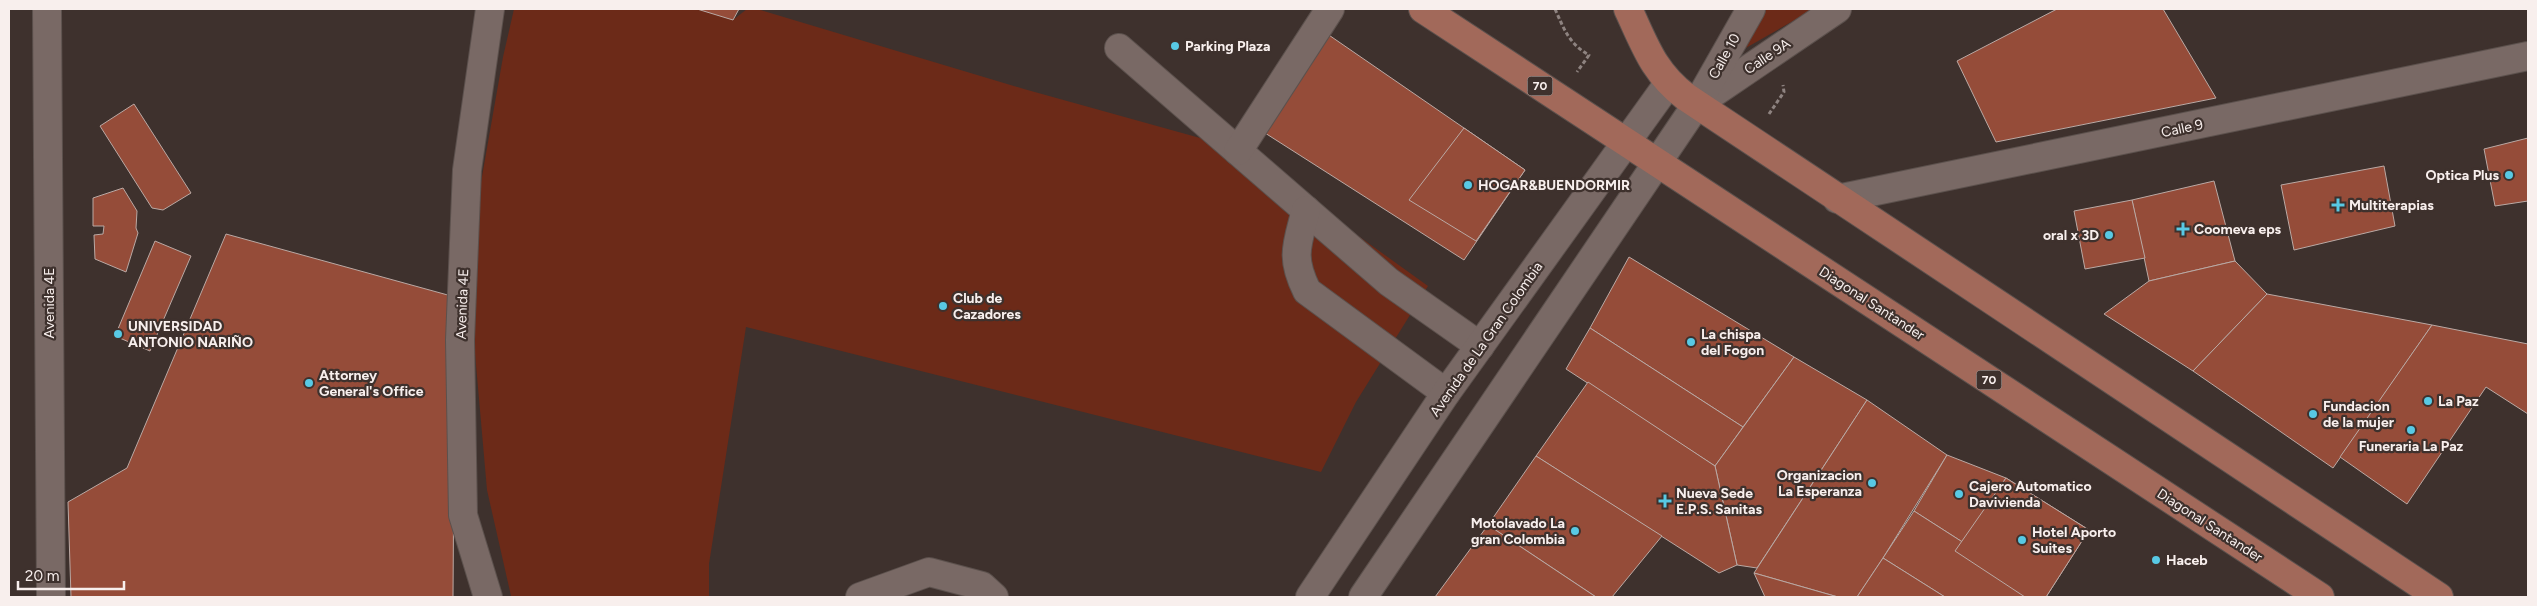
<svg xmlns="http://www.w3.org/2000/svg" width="2537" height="606" font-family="Figtree,sans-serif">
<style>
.green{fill:#6c2a18}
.building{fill:#954c39;stroke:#baa9a4}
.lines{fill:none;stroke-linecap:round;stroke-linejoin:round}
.minor-casing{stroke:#5c514d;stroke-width:30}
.major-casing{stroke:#5c514d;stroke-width:30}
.path{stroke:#8e8380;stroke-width:3;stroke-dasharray:4 2.5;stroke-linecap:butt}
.minor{stroke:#796965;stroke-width:28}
.major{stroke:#a2695a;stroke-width:28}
.poi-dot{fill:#58c9e4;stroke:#3e312d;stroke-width:2}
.labels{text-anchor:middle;stroke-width:4.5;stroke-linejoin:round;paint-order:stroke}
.shield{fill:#3e312d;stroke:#c0b6b3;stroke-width:1}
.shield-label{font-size:12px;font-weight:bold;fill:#f8efed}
.poi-label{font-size:14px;font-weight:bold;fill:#f8efed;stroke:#3e312d;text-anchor:start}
.street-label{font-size:14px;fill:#f8efed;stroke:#3e312d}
</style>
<rect width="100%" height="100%" fill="#3e312d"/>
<!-- green -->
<g class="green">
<polygon points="514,9 697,9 733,20 747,9 757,9 1024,89 1236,148 1428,286 1356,402 1321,472 746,327 709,564 709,597 511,596 487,490 467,262 503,57"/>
<polygon points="1762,9 1814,9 1744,49"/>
</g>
<!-- building -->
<g class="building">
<polygon points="697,9 739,9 733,20"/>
<polygon points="2057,9 2163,9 2216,98 1996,142 1957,61"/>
<polygon points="1323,31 1525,170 1464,260 1265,133"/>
<polygon points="134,104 191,193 163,210 152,208 100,126"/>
<polygon points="1464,128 1525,170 1476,241 1409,200"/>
<polygon points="2528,138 2528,201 2495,206 2484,149"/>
<polygon points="2384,166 2395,226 2294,250 2281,185"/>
<polygon points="2214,181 2235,261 2149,281 2132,200"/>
<polygon points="123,188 137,211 136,228 138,233 126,272 95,259 94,235 103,234 104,226 93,226 93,198"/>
<polygon points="2132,200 2145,258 2085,269 2074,211"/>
<polygon points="226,234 455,297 453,597 71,597 68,502 127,468"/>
<polygon points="155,241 191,256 150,351 115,336"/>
<polygon points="1629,257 1794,357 1743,427 1590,328"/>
<polygon points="2235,261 2267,294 2193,371 2104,314 2149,281"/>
<polygon points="2267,294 2432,325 2333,468 2193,371"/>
<polygon points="2432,325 2528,344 2528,414 2486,387 2407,504 2340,457"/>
<polygon points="1590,328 1743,427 1715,466 1566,369"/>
<polygon points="1794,357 1867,400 1757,568 1737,565 1715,466"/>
<polygon points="1588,382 1715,466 1737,565 1719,573 1536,456"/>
<polygon points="1867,400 1947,455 1883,558 1857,597 1838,597 1754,573"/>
<polygon points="1947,455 2006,478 1964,543 1914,511"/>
<polygon points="1536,456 1662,536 1612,597 1596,597 1488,525"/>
<polygon points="2006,478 2089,530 2046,597 1945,597 1883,558 1914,511 1964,543"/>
<polygon points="2006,478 2089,530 2046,597 2025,597 1955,551"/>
<polygon points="1488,525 1596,597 1435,597"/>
<polygon points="1883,558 1945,597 1857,597"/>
<polygon points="1754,573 1838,597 1765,597"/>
</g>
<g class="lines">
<!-- minor casing -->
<g class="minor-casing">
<g id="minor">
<polyline points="47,9 51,597"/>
<polyline points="1119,48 1389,282 1480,346"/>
<polyline points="1703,100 1837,9"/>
<polyline points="1238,151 1330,9"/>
<polyline points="1837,199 2528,56"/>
<path d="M1306,210c-9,35 -16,47 1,81l139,102"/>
<polyline points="488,597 463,515 460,340 467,170 490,9"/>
<polyline points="860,597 929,572 982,586 994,597"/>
<polyline points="1310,597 1446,393 1668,84"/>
<polyline points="1363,597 1697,104 1751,9"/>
</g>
</g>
<!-- major casing -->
<g class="major-casing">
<g id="major">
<polyline points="1423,9 2320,597"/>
<path d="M1628,9c17,36 25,63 58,88l753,500"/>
</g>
</g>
<!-- path -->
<g class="path">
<path d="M1555,9c9,20 14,35 34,46l-12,17"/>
<polyline points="1769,114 1784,92 1783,85"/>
</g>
<!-- minor -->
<use href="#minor" class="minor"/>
<!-- major -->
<use href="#major" class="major"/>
</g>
<!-- markers -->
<g class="poi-dot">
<circle cx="1175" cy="46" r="5"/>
<circle cx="2509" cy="175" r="5"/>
<circle cx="1468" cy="185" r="5"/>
<path d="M2335.5 197.5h5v5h5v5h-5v5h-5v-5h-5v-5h5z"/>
<path d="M2180.5 221.5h5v5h5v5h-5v5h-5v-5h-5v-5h5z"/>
<circle cx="2109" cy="235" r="5"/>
<circle cx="943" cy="306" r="5"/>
<circle cx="118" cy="334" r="5"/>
<circle cx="1691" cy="342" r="5"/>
<circle cx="309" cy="383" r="5"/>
<circle cx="2428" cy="401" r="5"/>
<circle cx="2313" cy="414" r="5"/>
<circle cx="2411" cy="430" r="5"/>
<circle cx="1872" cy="483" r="5"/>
<circle cx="1959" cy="494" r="5"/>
<path d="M1662.5 493.5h5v5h5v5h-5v5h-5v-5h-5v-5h5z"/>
<circle cx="1575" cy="531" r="5"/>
<circle cx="2022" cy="540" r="5"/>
<circle cx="2156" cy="560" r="5"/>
</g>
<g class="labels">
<!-- shield labels -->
<g class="shield">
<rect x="1527.5" y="76.5" width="25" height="19" rx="4"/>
<rect x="1976.5" y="370.5" width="25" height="19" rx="4"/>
</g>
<g class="shield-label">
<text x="1540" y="90">70</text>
<text x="1989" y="384">70</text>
</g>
<!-- poi labels -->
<g class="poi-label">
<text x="1185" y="51">Parking Plaza</text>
<text x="2499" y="180" text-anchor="end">Optica Plus</text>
<text x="1478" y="190">HOGAR&amp;BUENDORMIR</text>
<text x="2349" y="210">Multiterapias</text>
<text x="2194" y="234">Coomeva eps</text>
<text x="2099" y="240" text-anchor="end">oral x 3D</text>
<text x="953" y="303">Club de<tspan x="953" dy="16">Cazadores</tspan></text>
<text x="128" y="331">UNIVERSIDAD<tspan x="128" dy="16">ANTONIO NARIÑO</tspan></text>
<text x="1701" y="339">La chispa<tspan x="1701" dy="16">del Fogon</tspan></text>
<text x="319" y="380">Attorney<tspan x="319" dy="16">General's Office</tspan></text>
<text x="2438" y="406">La Paz</text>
<text x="2323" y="411">Fundacion<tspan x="2323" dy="16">de la mujer</tspan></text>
<text x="2411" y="451" text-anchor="middle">Funeraria La Paz</text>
<text x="1862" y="480" text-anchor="end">Organizacion<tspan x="1862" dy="16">La Esperanza</tspan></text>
<text x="1969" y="491">Cajero Automatico<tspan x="1969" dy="16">Davivienda</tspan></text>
<text x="1676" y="498">Nueva Sede<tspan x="1676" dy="16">E.P.S. Sanitas</tspan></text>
<text x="1565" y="528" text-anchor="end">Motolavado La<tspan x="1565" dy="16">gran Colombia</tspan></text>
<text x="2032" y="537">Hotel Aporto<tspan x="2032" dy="16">Suites</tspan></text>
<text x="2166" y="565">Haceb</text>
</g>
<!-- street labels -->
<g class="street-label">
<text transform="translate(1724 56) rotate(-61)" y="5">Calle 10</text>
<text transform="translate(1767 56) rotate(-34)" y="5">Calle 9A</text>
<text transform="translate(2182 128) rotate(-12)" y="5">Calle 9</text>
<text transform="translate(49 303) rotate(-90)" y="5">Avenida 4E</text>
<text transform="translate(1872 303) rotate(33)" y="5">Diagonal Santander</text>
<text transform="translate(462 304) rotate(-88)" y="5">Avenida 4E</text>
<text transform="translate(1486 339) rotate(-55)" y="5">Avenida de La Gran Colombia</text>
<text transform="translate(2210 525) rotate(33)" y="5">Diagonal Santander</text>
</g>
</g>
<!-- border -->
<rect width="2537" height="606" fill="none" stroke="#f8efed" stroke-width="20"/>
<!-- scale -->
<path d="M18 581v8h106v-8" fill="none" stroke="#f8efed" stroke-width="2.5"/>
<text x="25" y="581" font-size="15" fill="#f8efed" stroke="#3e312d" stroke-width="4" paint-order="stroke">20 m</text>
</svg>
